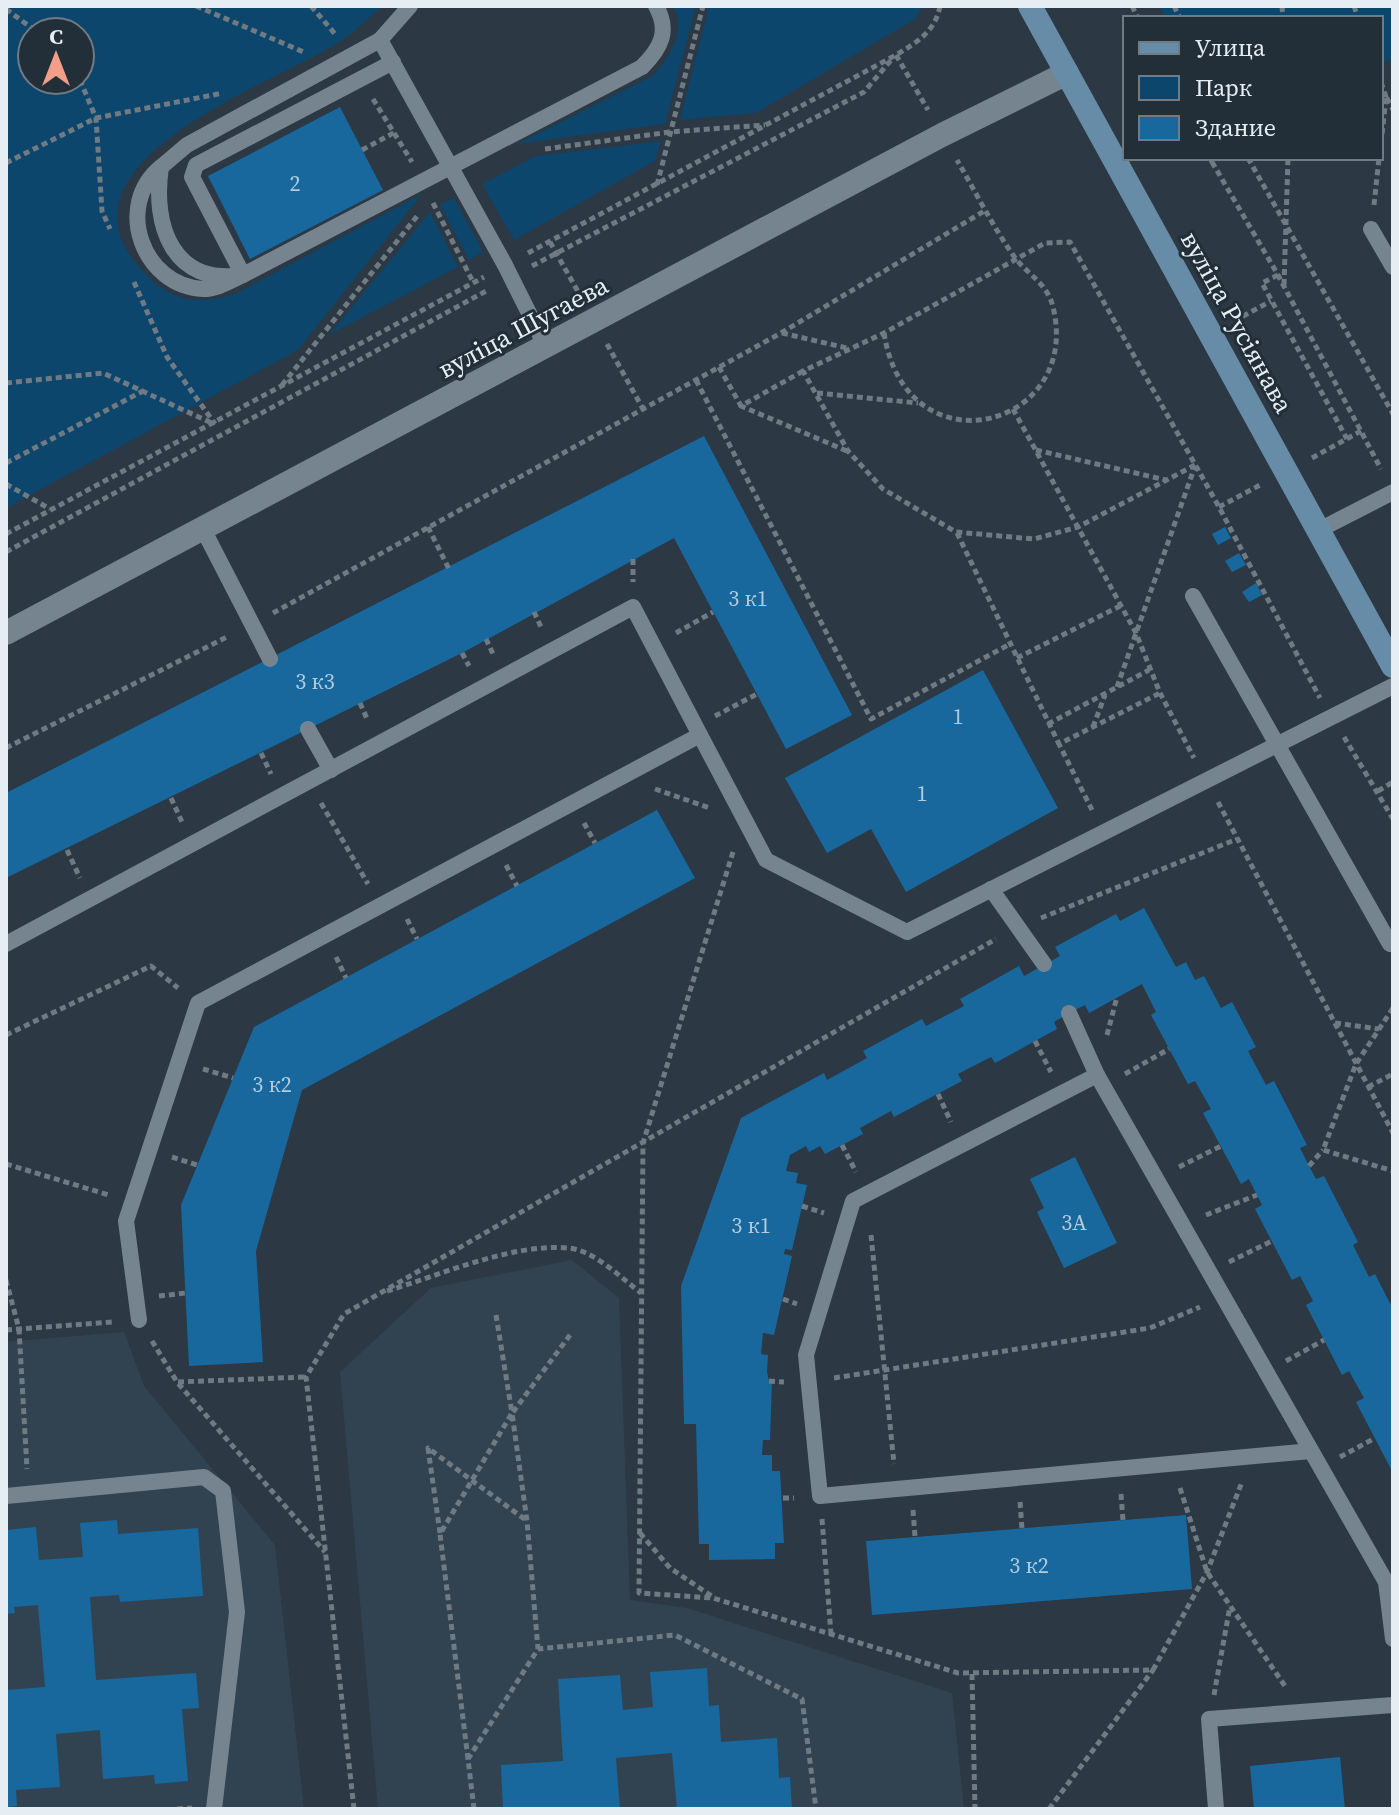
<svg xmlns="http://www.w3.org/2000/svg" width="1399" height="1815" font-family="'Source Serif 4',serif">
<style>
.built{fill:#314351}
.green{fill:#0d466c;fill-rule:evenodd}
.building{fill:#18689d}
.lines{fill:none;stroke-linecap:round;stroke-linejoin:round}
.path{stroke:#6f7a83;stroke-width:5;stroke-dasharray:6 4;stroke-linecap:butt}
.service{stroke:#768490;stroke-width:16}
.minor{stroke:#768490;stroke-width:24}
.secondary{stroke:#668ca8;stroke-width:24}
.labels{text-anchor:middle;stroke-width:6;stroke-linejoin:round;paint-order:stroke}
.number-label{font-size:22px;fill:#b2ccde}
.street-label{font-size:26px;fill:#e6eef4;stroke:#222e38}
</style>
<rect width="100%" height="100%" fill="#2c3843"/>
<!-- built -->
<g class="built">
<polygon points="572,1260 619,1298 630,1600 687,1608 952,1693 964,1809 378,1809 340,1372 431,1288"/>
<polygon points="124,1332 144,1386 275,1545 304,1809 6,1809 6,1342"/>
</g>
<!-- green -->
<g class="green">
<path d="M6,6h377c-14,11 -27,25 -42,35 -70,45 -316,127 -187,241 25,22 48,20 79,13l189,-101 -124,156 -292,158zM80,32v48h-48v-48z"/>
<path d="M672,6h24l-31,118 -148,20 135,-68c16,-15 37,-49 20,-70z"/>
<polygon points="709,6 923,6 915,19 756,113 680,120"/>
<polygon points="1160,6 1393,6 1393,59 1381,64 1381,18 1166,18"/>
<polygon points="661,141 655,161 514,240 482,184 536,156"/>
<polygon points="454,198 483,252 469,260 440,205"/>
<polygon points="430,212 458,267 329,335"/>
</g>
<!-- building -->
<g class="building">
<polygon points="340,107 383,190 250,259 208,176"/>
<polygon points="704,436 852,715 786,749 674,538 462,653 6,878 6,793"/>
<polygon points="1225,527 1231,538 1218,545 1212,534"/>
<polygon points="1239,553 1246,565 1232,572 1225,561"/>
<polygon points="1256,583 1262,595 1249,602 1242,592"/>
<polygon points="983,670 1058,808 906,892 871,829 827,853 785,778"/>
<polygon points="657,810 695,878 302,1090 256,1251 263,1362 189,1366 181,1205 254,1027"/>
<polygon points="1144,908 1176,967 1186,962 1195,980 1204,976 1221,1008 1232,1002 1256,1047 1248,1051 1266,1085 1274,1081 1307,1145 1300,1148 1309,1166 1316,1179 1324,1176 1358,1242 1353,1245 1369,1277 1375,1274 1393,1309 1393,1473 1356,1402 1364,1398 1349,1371 1342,1375 1306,1305 1313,1301 1300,1276 1292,1280 1255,1209 1262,1205 1249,1179 1241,1184 1203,1113 1211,1109 1195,1081 1188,1084 1151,1015 1156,1012 1142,984 1089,1013 1085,1005 1069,1013 1054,1022 1057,1029 995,1063 991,1057 958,1074 962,1081 894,1117 891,1111 860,1128 863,1134 825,1154 820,1146 809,1152 806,1146 790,1155 786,1171 798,1173 796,1183 807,1185 792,1250 785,1249 784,1254 792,1256 774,1335 763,1333 761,1354 768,1355 767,1372 769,1381 772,1381 770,1440 763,1440 762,1455 772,1455 772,1471 780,1471 784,1543 775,1543 775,1559 709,1560 709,1544 699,1544 696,1424 684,1424 681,1286 741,1118 824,1073 827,1080 867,1058 863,1051 922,1019 926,1026 964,1006 960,999 1019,966 1024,976 1060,956 1055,947 1116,914 1120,921"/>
<polygon points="1075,1157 1117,1243 1064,1268 1037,1212 1044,1208 1030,1179"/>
<polygon points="1186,1515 1192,1589 872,1615 866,1541"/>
<polygon points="117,1520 118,1534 198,1528 203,1596 120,1602 119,1595 90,1597 96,1680 196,1673 199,1708 182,1709 188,1781 155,1784 154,1775 103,1779 100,1730 56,1734 60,1787 16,1790 17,1806 6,1807 6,1690 45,1687 38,1605 14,1607 15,1613 6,1614 6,1530 36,1527 39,1560 83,1557 80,1523"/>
<polygon points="707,1668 709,1706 719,1705 721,1742 777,1738 779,1778 790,1777 792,1809 677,1809 672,1753 616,1758 620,1809 503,1809 501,1765 563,1761 558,1679 620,1675 623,1710 653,1707 650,1672"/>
<polygon points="1340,1757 1345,1809 1254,1809 1250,1766"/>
</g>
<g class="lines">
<!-- path -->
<g class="path">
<polyline points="196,6 306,53"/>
<polyline points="311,6 336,35"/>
<polyline points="1132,6 1138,18"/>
<polyline points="1174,6 1180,18"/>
<polyline points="1282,6 1283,18"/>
<polyline points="1354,6 1358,18"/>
<polyline points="6,9 37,32"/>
<polyline points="896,55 928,110"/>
<polyline points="80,80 96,118 102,211 110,229"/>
<polyline points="1381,82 1386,97 1381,99"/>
<polyline points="1387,98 1393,110"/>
<polyline points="373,99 412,162"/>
<polyline points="1381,144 1386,97"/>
<polyline points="545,149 670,132 765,125"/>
<polyline points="362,150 397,131"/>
<polyline points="1210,158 1212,162 1219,158"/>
<polyline points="1248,158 1393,414"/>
<polyline points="1212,162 1278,275 1381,469"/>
<polyline points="6,163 96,118 223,93"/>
<polyline points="657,185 703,6"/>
<polyline points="433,203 473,282"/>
<polyline points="1374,205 1379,158"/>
<polyline points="550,242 581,297"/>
<path d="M528,253l368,-198c21,-13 39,-23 44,-49"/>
<polyline points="532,266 864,92 892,59"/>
<polyline points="1278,275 1262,283 1347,439"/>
<polyline points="134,282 167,357 215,424"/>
<polyline points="1284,285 1288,158"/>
<polyline points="1234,321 1271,301"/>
<polyline points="782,333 847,348"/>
<path d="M884,333c22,141 199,96 169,-26 -6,-25 -27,-33 -40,-52 -21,-30 -38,-64 -56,-95"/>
<polyline points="607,344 643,409"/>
<polyline points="719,367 741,406"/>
<polyline points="803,371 741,406 847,451"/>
<polyline points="696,380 871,719 1010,644"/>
<polyline points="6,383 103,373 214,424"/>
<polyline points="282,385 418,215"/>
<polyline points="817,393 918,403"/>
<polyline points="1013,409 1136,633 1160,693 1194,758"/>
<polyline points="1036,450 1166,480"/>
<polyline points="1312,458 1361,431"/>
<polyline points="6,463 145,390"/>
<polyline points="1195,465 1078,527 1034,539 956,532 883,489 848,451 803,371 884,333 1045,243 1070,242 1219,507 1320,698"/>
<polyline points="6,484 50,509"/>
<polyline points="1219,507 1260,485"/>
<polyline points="428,527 449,569"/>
<polyline points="957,533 1059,744"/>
<polyline points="6,534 484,277"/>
<polyline points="6,552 488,290"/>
<polyline points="633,559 633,582"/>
<polyline points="534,612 542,629"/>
<polyline points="273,613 781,333 986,210"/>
<polyline points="676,633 713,612"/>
<polyline points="486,639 494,656"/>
<polyline points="462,653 469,666"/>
<polyline points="1017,658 1122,605"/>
<polyline points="1117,687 1195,466"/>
<polyline points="360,703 368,721"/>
<polyline points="715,716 757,694"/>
<polyline points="1048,724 1149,670"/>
<polyline points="1093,727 1105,695"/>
<polyline points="1344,737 1393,819"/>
<polyline points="6,748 229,636"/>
<polyline points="261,753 271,774"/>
<polyline points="655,789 710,808"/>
<polyline points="1378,791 1393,782"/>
<polyline points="171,798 182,822"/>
<polyline points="1218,802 1393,1133"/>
<polyline points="321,803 368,884"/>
<polyline points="1092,810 1059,744 1160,693"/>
<polyline points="584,823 595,843"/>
<polyline points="67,850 80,878"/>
<polyline points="733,852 643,1143 639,1593 713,1598 958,1673 1153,1670 1207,1572 1242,1482"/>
<polyline points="506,865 517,886"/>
<polyline points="1041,918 1237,839"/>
<polyline points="407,919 417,939"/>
<polyline points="336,957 346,978"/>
<polyline points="1393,1008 1356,1064 1323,1150 1393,1171"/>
<polyline points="1335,1023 1379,1029"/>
<polyline points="6,1035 151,966 178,988"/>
<polyline points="1107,1035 1117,997"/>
<polyline points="1035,1041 1051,1072"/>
<polyline points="203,1069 233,1078"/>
<polyline points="1125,1074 1169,1049"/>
<polyline points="1368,1087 1393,1074"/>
<polyline points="938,1094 951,1122"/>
<polyline points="842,1145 856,1172"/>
<polyline points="172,1157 197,1165"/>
<polyline points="6,1164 109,1195"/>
<polyline points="1309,1166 1323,1150"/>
<polyline points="1179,1167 1221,1146"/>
<polyline points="802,1206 824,1213"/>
<polyline points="1206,1215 1257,1195"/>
<polyline points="871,1235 894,1464"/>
<polyline points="1229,1262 1272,1241"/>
<polyline points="6,1280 19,1329 27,1469"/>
<path d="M387,1291c53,-16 126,-48 181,-43 26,2 53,30 73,45"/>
<polyline points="159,1296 186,1293"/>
<polyline points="783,1299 797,1304"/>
<polyline points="496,1315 512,1413"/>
<polyline points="6,1330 113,1322"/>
<polyline points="152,1341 177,1382 325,1552"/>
<polyline points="1286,1361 1324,1340"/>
<polyline points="834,1378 1150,1328 1200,1307"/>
<polyline points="769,1381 784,1382"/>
<polyline points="178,1382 306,1377"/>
<polyline points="513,1412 570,1335"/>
<polyline points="1340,1457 1375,1438"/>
<polyline points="1180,1488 1207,1572 1287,1689"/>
<polyline points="1121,1494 1123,1521"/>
<polyline points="783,1498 794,1498"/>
<polyline points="1020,1502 1022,1529"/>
<polyline points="913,1510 915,1537"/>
<polyline points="822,1519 831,1634"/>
<polyline points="440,1533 428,1448 527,1521"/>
<polyline points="640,1533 670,1568 713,1597"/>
<polyline points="972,1674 975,1809"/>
<polyline points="1214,1695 1230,1606"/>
<polyline points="468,1759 440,1534 512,1413 527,1521 538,1649"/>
<polyline points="177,1809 192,1808"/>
<polyline points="354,1809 306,1377 344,1314 996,939"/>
<polyline points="474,1809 468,1759 538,1649 675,1635 802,1699 816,1809"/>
<polyline points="1049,1809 1153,1670"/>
</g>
<!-- service -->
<g class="service">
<path d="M410,6l-30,34 -193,105 -26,22c-9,59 12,119 82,108l399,-208c19,-19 28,-36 14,-61"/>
<polyline points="380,40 505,265 546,347"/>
<path d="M161,167c-47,38 -19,119 42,122 15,0 27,-8 40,-14l-51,-98 4,-12 197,-103"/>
<polyline points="1371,229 1393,267"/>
<polyline points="203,529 270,659"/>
<polyline points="1319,530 1393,492"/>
<polyline points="1193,596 1390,944"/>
<polyline points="308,729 331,770"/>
<polyline points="991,889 1044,964"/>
<polyline points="6,944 633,607 700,735"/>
<polyline points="1069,1013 1097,1075 1386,1582 1393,1639"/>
<polyline points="1097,1075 853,1201 806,1355 820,1496 1311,1451"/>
<polyline points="139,1320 126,1221 198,1003 700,735 766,860 907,932 1393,686"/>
<polyline points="6,1496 204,1477 223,1491 237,1612 214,1809"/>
<polyline points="1216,1809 1209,1719 1393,1705"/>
</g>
<!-- minor -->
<polyline class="minor" points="6,633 942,135 1067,73"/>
<!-- secondary -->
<polyline class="secondary" points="1030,6 1393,666"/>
</g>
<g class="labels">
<!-- number labels -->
<g class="number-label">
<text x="295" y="191">2</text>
<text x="748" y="606">3 к1</text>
<text x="315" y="689">3 к3</text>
<text x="958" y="724">1</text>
<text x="922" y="801">1</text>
<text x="272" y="1092">3 к2</text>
<text x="1074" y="1230">3А</text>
<text x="751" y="1233">3 к1</text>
<text x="1029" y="1573">3 к2</text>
</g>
<!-- street labels -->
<g class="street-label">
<text transform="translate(1237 322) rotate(61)" y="9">вуліца Русіянава</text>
<text transform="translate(523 327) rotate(-28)" y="9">вуліца Шугаева</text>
</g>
</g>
<!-- border -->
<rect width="1399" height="1815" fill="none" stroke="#e6eef4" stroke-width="16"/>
<!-- legend -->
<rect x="1123" y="16" width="260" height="144" fill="#222e38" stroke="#707b83" stroke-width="2"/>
<rect x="1139" y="42" width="40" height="12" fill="#668ca8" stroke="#707b83" stroke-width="2"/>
<text x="1195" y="56" font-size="24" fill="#e6eef4">Улица</text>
<rect x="1139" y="76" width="40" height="24" fill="#0d466c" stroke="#707b83" stroke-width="2"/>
<text x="1195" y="96" font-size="24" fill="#e6eef4">Парк</text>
<rect x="1139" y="116" width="40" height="24" fill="#18689d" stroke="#707b83" stroke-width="2"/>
<text x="1195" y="136" font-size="24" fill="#e6eef4">Здание</text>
<!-- north arrow -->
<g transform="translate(56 56)"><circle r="38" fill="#222e38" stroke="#707b83" stroke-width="2"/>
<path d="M0-6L14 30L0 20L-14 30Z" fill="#f49e89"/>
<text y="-12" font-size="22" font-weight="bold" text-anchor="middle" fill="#e6eef4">С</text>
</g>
</svg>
